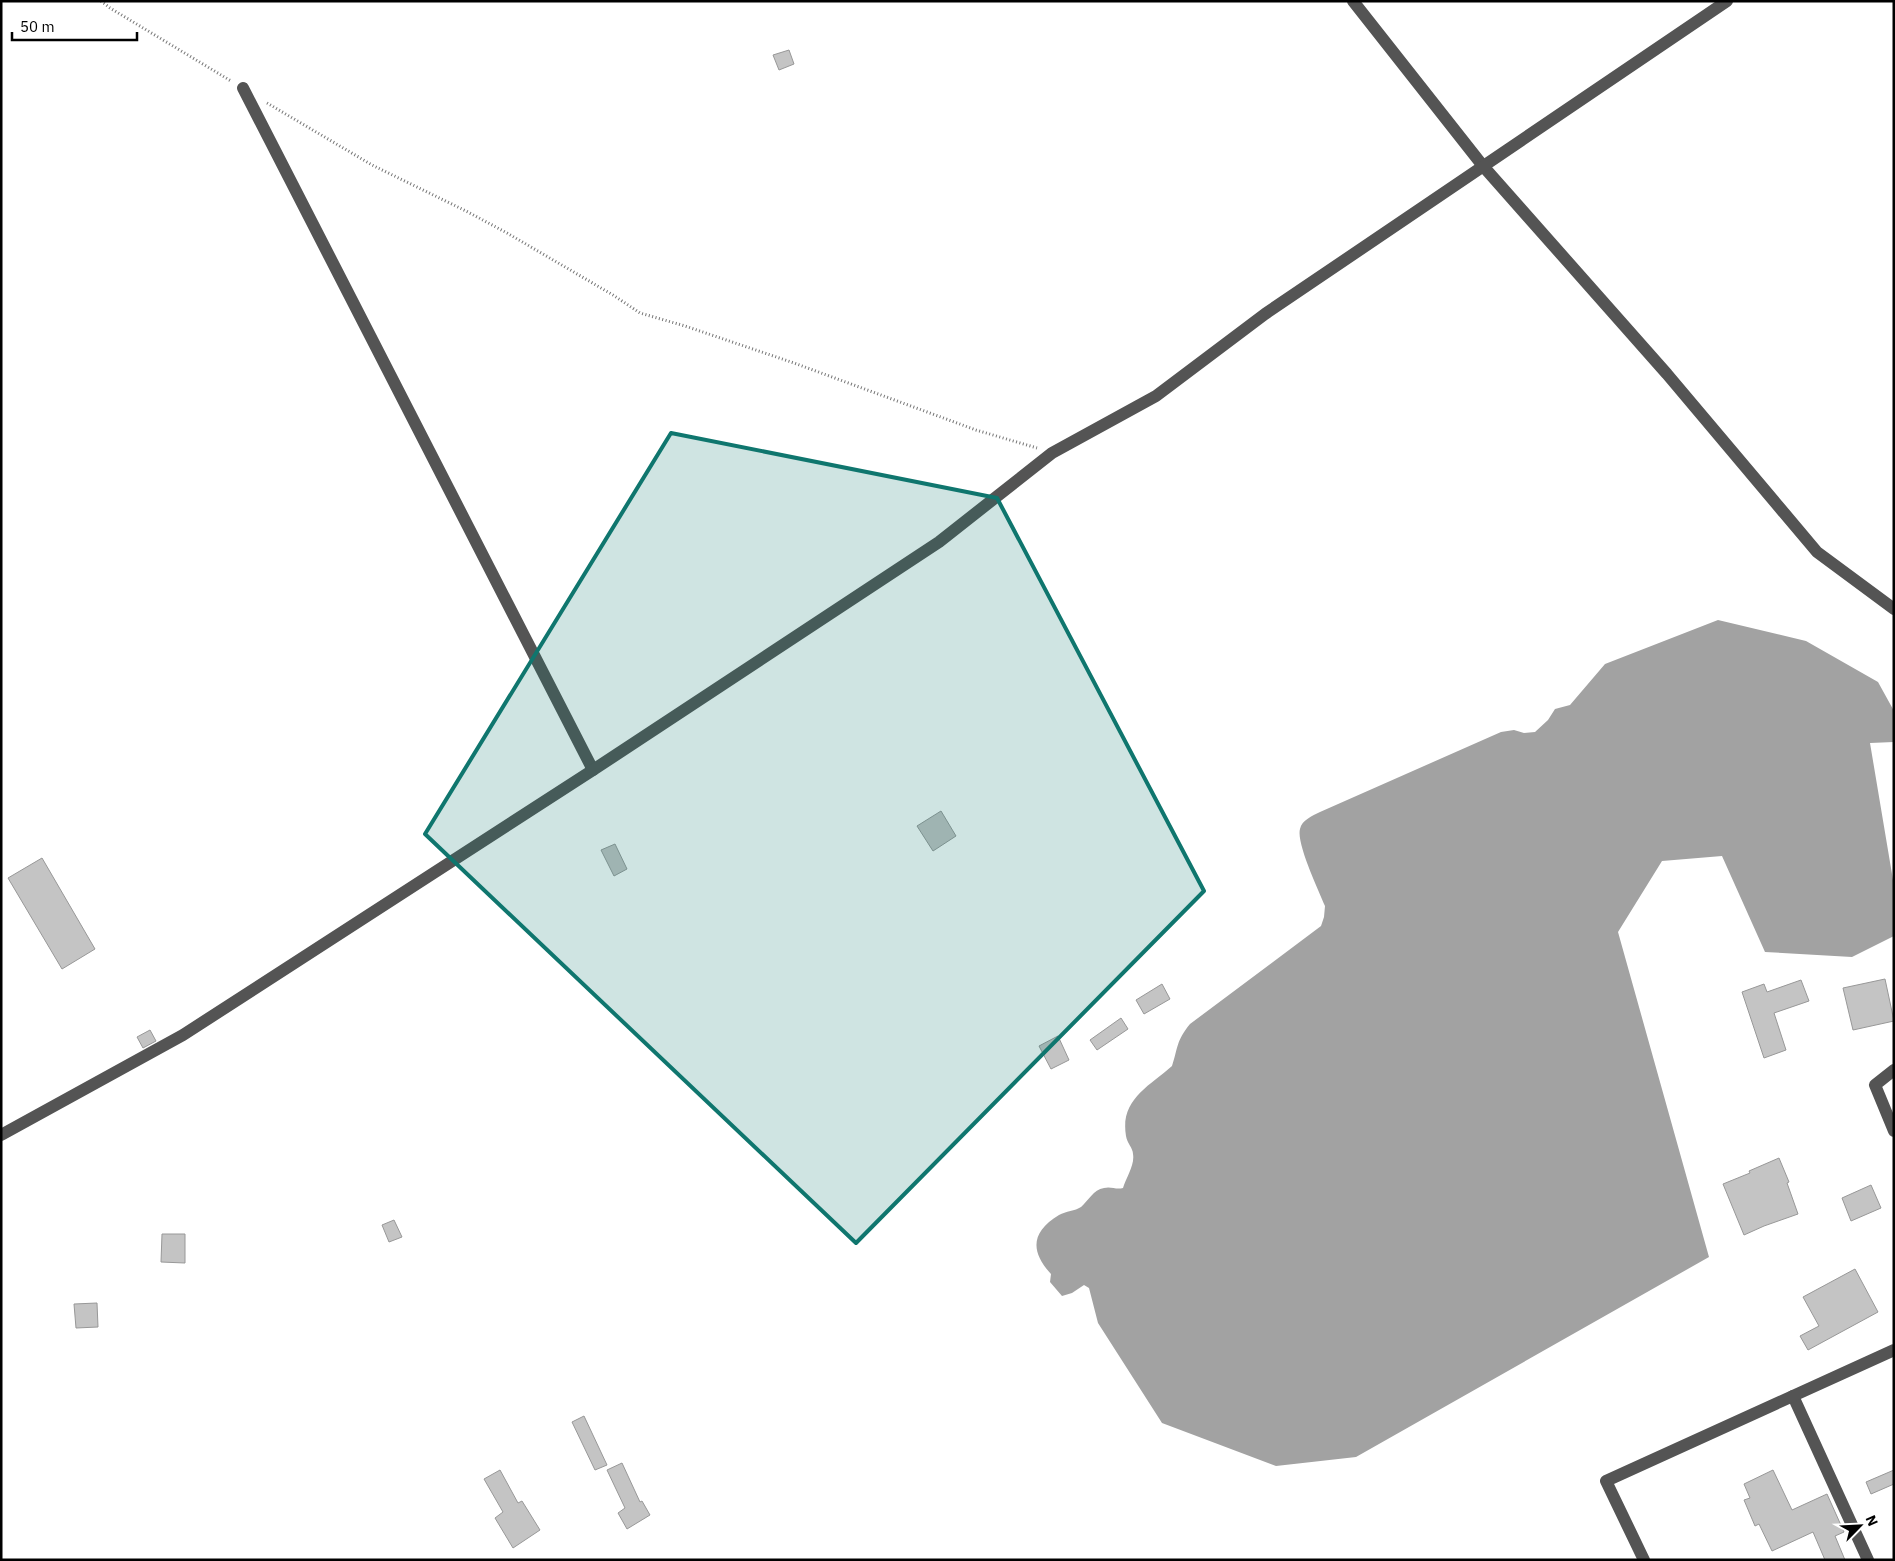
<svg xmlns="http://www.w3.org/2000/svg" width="1895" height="1561" font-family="'IBM Plex Sans',sans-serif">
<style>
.water{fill:#a2a2a2}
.building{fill:#c4c4c4;stroke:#989898}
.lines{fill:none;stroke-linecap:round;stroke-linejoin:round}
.path{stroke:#767676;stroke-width:3;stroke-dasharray:1 2.5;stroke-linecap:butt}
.minor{stroke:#545454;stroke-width:12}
.marked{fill:#0f766e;fill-opacity:0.2;stroke:#0f766e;stroke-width:4;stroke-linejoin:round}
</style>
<rect width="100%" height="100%" fill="#fff"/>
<!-- water -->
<path class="water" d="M1718,620l88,21 72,41 16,29v31l-24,1 24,143v50l-42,21 -87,-5 -43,-96 -60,5 -44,71 91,325 -353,200 -80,9 -114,-43 -64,-100 -9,-35 -5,-3 -12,8 -10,3 -12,-14 1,-8c-21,-23 -20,-42 8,-59 7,-4 16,-4 22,-8 8,-7 12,-17 23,-19 7,-2 12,2 19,0 3,-10 12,-23 10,-34 0,-6 -6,-11 -7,-18 -6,-36 22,-49 46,-70 6,-18 4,-25 18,-42l131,-98 3,-9 1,-11c-6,-15 -29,-63 -25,-77 2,-9 12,-13 20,-17l181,-80 13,-2 10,3 11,-1 13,-12 7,-11 15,-4 35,-41z"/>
<!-- building -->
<g class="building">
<polygon points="789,50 794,64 779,70 773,55"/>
<polygon points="941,811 956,836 933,851 917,826"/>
<polygon points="615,844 627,869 614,876 601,850"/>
<polygon points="42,858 95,949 62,969 8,878"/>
<polygon points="1885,979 1894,1021 1853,1030 1843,988"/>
<polygon points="1801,980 1809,1001 1774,1013 1786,1050 1764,1058 1742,992 1764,984 1767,992"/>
<polygon points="1162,984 1170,999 1144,1014 1136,1000"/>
<polygon points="1121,1018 1128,1029 1097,1050 1090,1040"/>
<polygon points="150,1030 156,1041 143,1048 137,1037"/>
<polygon points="1058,1036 1069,1060 1051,1069 1039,1046"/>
<polygon points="1779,1158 1789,1182 1787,1183 1798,1214 1764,1226 1744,1235 1723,1184 1750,1173 1749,1171"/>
<polygon points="1871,1185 1881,1208 1851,1221 1842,1198"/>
<polygon points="394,1220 402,1237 389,1242 382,1225"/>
<polygon points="162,1234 185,1234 185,1263 161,1262"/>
<polygon points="1855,1269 1878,1312 1808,1350 1800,1336 1819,1326 1803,1297"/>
<polygon points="97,1303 98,1327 76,1328 74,1304"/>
<polygon points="584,1416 607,1465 595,1470 572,1422"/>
<polygon points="622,1463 640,1502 642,1501 650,1515 627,1529 618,1513 625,1508 607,1470"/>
<polygon points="500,1470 518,1503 522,1501 540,1530 513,1548 495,1518 503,1512 484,1479"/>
<polygon points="1773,1470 1792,1510 1827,1494 1844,1532 1835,1536 1845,1560 1825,1560 1813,1532 1772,1551 1759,1524 1755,1526 1744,1500 1750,1498 1744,1484"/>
<polygon points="1894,1470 1894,1484 1871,1494 1866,1482"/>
</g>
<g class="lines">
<!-- path -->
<g class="path">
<polyline points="101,1 110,8 231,81"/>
<polyline points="267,103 372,165 466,211 507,233 613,295 640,313 685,326 794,363 976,430 1037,448"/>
</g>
<!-- minor -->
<g class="minor">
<polyline points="1353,1 1483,166 1667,374 1817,552 1894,609"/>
<polyline points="243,88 593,770"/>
<polyline points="1894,1070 1875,1085 1894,1131"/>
<polyline points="1,1135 183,1035 593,770 939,542 1052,453 1156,396 1265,314 1727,1"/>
<polyline points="1793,1396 1868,1560"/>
<polyline points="1644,1560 1606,1481 1894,1350"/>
</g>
</g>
<!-- marked area -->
<path class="marked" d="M671,433l326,65 207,393 -348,352 -431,-409z"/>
<!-- border -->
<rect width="1895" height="1561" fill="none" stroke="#000000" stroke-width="5"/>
<!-- north arrow -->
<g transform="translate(1860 1526) rotate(66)" stroke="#ffffff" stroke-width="4" paint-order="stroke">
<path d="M0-4L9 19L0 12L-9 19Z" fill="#000000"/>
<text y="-8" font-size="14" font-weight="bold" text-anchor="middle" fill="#000000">N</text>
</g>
<!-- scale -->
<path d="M12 32v8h125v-8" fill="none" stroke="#000000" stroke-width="2.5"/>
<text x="20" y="32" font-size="15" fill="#000000" stroke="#ffffff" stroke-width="4" paint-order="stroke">50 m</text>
</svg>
